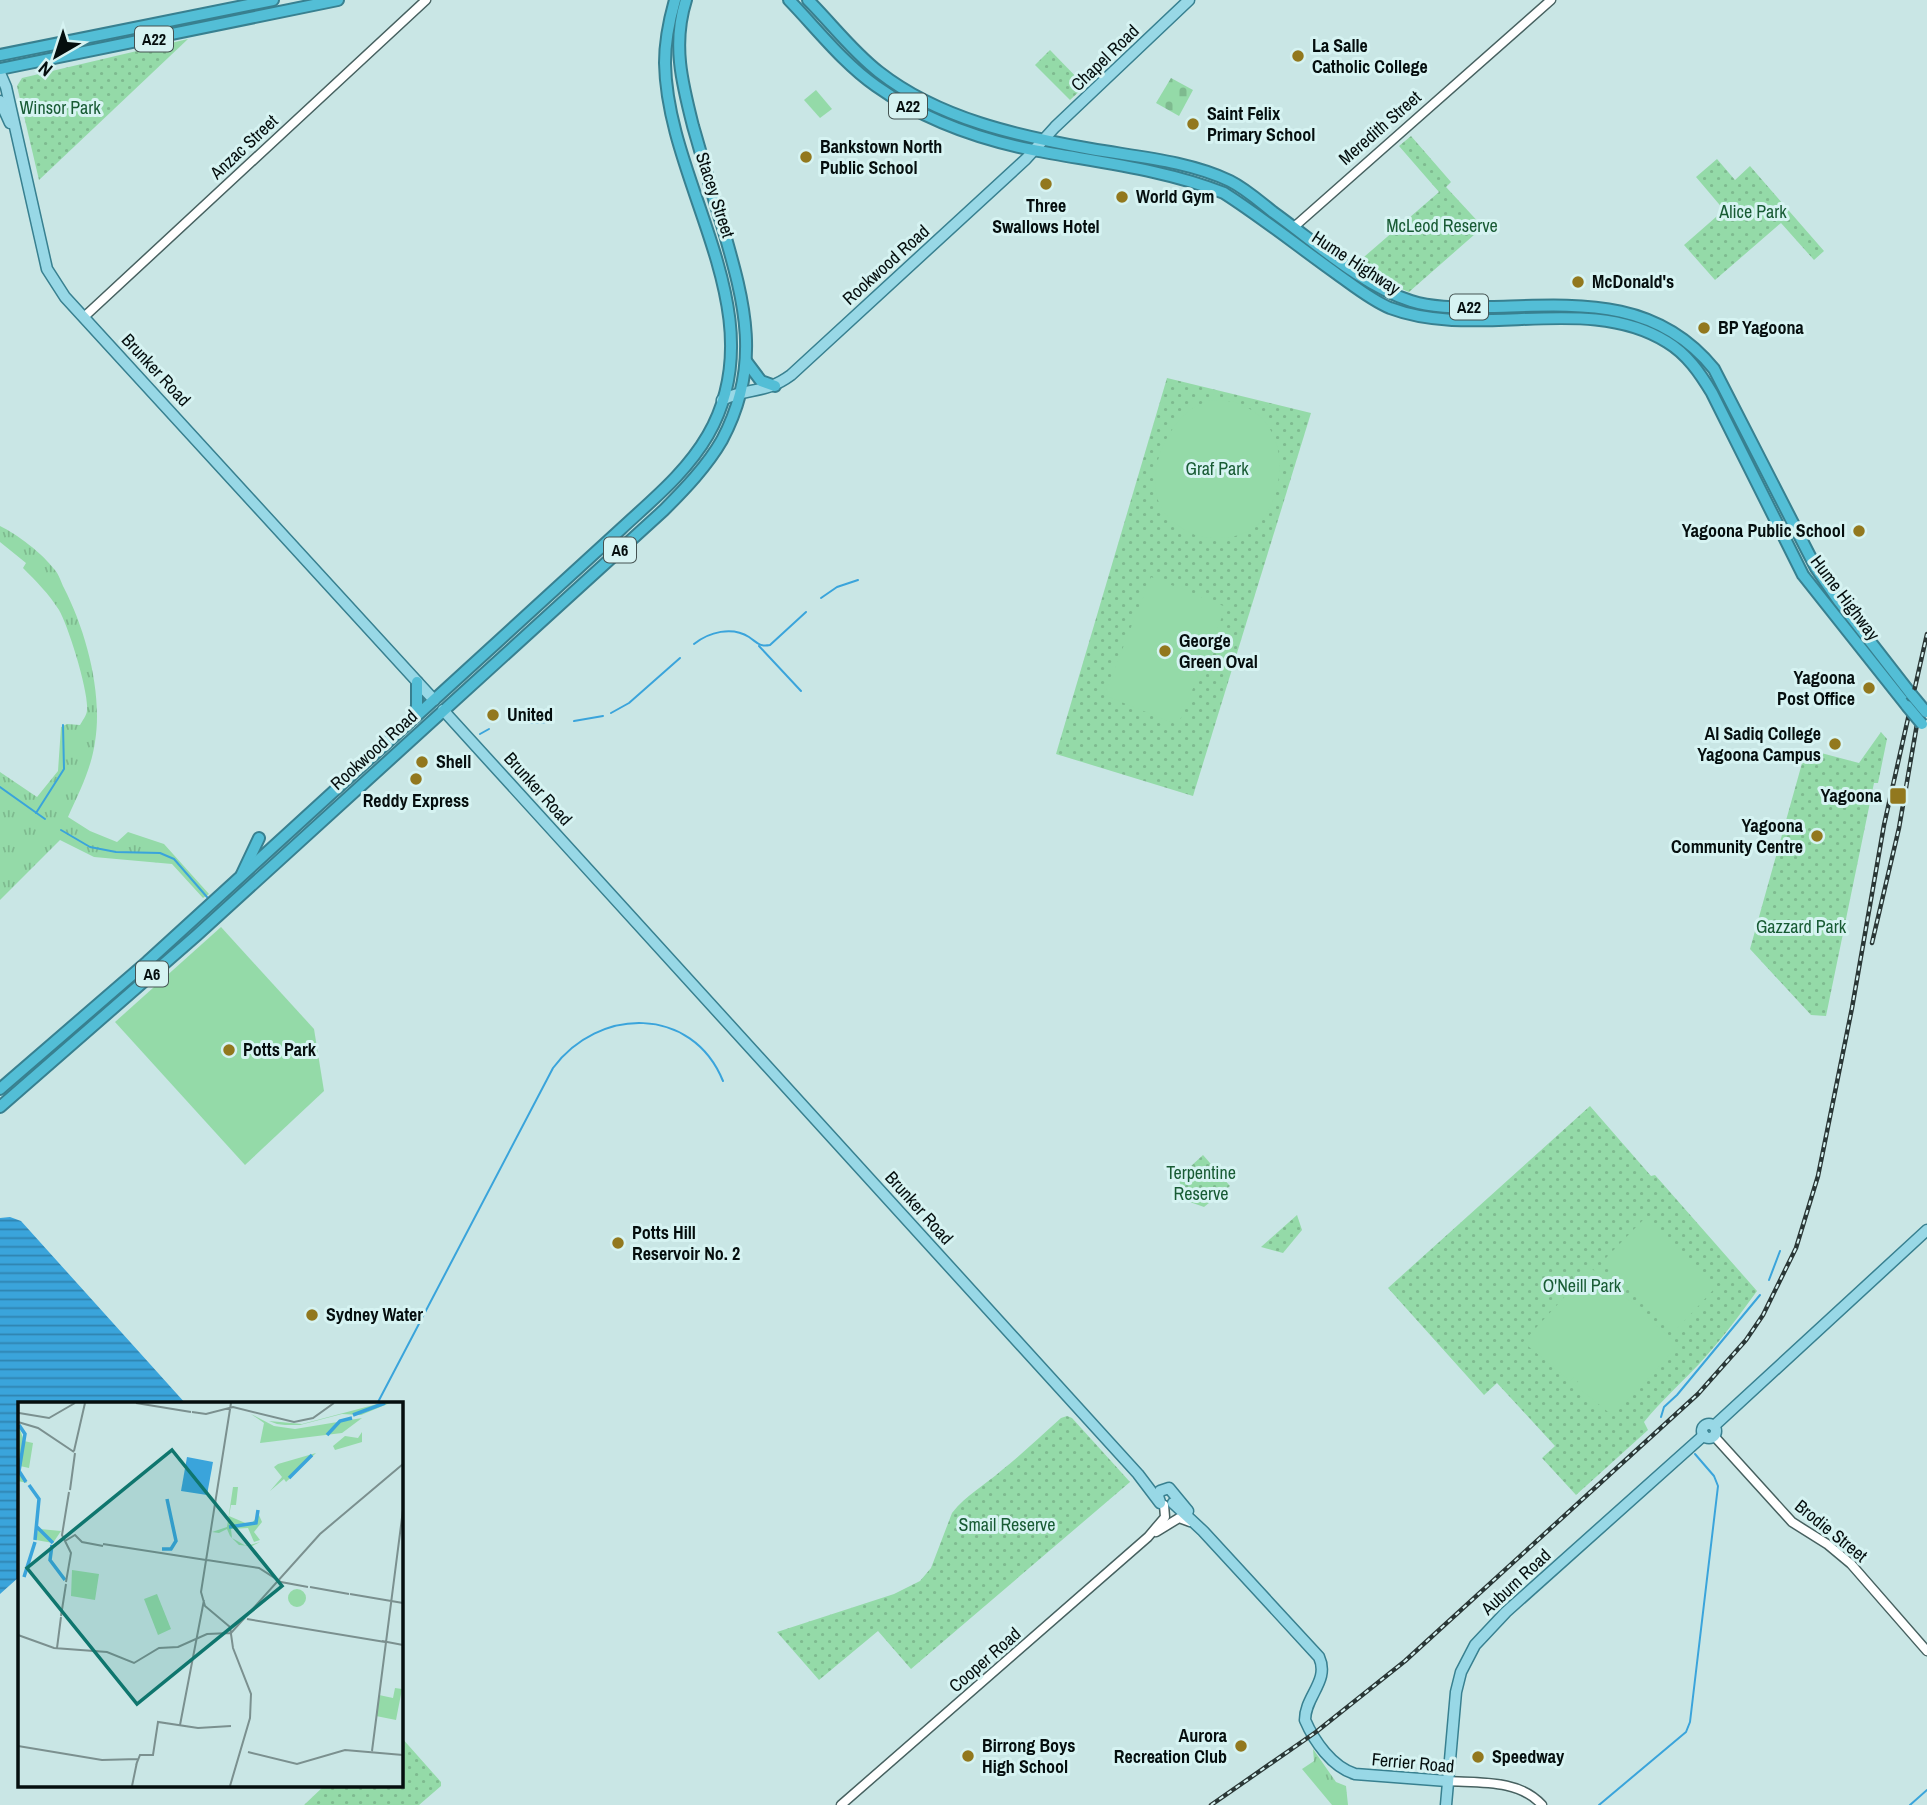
<svg xmlns="http://www.w3.org/2000/svg" width="1927" height="1805" font-family="'Archivo Narrow',sans-serif">
<style>
.grass{fill:url(#grass-tufts)}
.cemetery{fill:url(#cemetery-stones)}
.park{fill:url(#park-dots)}
.pitch{fill:#94daa8}
.water{fill:url(#water-rules)}
.lines{fill:none;stroke-linecap:round;stroke-linejoin:round}
.stream{stroke:#3aa4db;stroke-width:2}
.minor-casing{stroke:#476160;stroke-width:11}
.major-casing{stroke:#388090;stroke-width:13}
.highway-casing{stroke:#388090;stroke-width:14}
.minor{stroke:#fff;stroke-width:8}
.major{stroke:#98d8e6;stroke-width:10}
.highway{stroke:#53bed6;stroke-width:10}
.rail-casing{stroke:#2a3736;stroke-width:4.5}
.rail{stroke:#d6f3f2;stroke-width:2;stroke-dasharray:5;stroke-linecap:butt}
.highway-bridge-casing{stroke:#388090;stroke-width:14;stroke-linecap:butt}
.highway-bridge{stroke:#53bed6;stroke-width:10}
.poi-dot{fill:#92781e;stroke:#d6f3f2;stroke-width:2.5}
.labels{text-anchor:middle;stroke-width:6;stroke-linejoin:round;paint-order:stroke}
.shield{fill:#d6f3f2;stroke:#445352;stroke-width:2}
.shield-label{font-size:16px;font-weight:bold;fill:#050e0e}
.poi-label{font-size:18px;font-weight:bold;fill:#050e0e;stroke:#d6f3f2;text-anchor:start}
.street-label{font-size:18px;fill:#050e0e;stroke:#d6f3f2}
.park-label{font-size:18px;fill:#185b34;stroke:#d6f3f2}
.inset-river{fill:none;stroke:#3aa4db;stroke-width:3.5}
.inset-road{fill:none;stroke:#7b908f;stroke-width:2}
.view{fill:#0f766e;fill-opacity:0.15;stroke:#0f766e;stroke-width:3.5}
.inset-edge{fill:none;stroke:#050e0e;stroke-width:3.5}
</style>
<defs>
<pattern id="grass-tufts" width="24" height="20" patternUnits="userSpaceOnUse" patternTransform="scale(1.75)"><rect width="24" height="20" fill="#94daa8"/><path d="M3 7l-1-3M5 7V3M7 7l1-3M15 17l-1-3M17 17v-4M19 17l1-3" fill="none" stroke="#7eba8f"/></pattern>
<pattern id="cemetery-stones" width="16" height="16" patternUnits="userSpaceOnUse" patternTransform="scale(1.75)"><rect width="16" height="16" fill="#94daa8"/><path d="M2 7V4a2 2 0 0 1 4 0v3zM10 15v-3a2 2 0 0 1 4 0v3z" fill="#7eba8f"/></pattern>
<pattern id="park-dots" width="8" height="8" patternUnits="userSpaceOnUse" patternTransform="scale(1.75)"><rect width="8" height="8" fill="#94daa8"/><path d="M2 2h.1M6 6h.1" fill="none" stroke="#7eba8f" stroke-width="1.8" stroke-linecap="round"/></pattern>
<pattern id="water-rules" width="6" height="5" patternUnits="userSpaceOnUse" patternTransform="scale(1.75)"><rect width="6" height="5" fill="#3aa4db"/><path d="M0 2.5h6" fill="none" stroke="#2f84b0"/></pattern>
</defs>
<rect width="100%" height="100%" fill="#c9e6e5"/>
<!-- grass -->
<g class="grass">
<path d="M0,526c17,8 43,28 54,43 5,5 7,13 10,19 22,43 39,105 31,154 -4,28 -16,50 -27,75l22,14 27,11 11,-10 36,12 45,50 -6,4 -31,-34 -78,-7 -34,-17 -60,60v-128l37,25 21,-26 3,-44 6,-3 13,1c2,-4 7,-10 7,-15 2,-18 -19,-85 -28,-100 -10,-16 -23,-29 -36,-42l3,-5 -26,-21z"/>
<polygon points="1313,1749 1336,1782 1346,1786 1348,1805 1332,1805 1302,1769 1314,1761"/>
</g>
<!-- cemetery -->
<polygon class="cemetery" points="1171,78 1193,90 1179,116 1156,103"/>
<!-- park -->
<g class="park">
<polygon points="188,39 39,180 17,86 22,78"/>
<polygon points="1050,50 1085,86 1070,100 1035,65"/>
<polygon points="1411,136 1451,182 1446,187 1483,227 1409,292 1387,283 1357,263 1439,192 1399,146"/>
<polygon points="1717,159 1735,180 1750,166 1824,251 1814,260 1781,223 1715,280 1684,245 1724,210 1696,177"/>
<polygon points="1167,378 1311,413 1193,796 1056,754"/>
<polygon points="1881,732 1887,739 1878,783 1874,783 1826,1016 1811,1015 1750,949 1806,749 1859,763"/>
<path d="M1590,1106l61,70 4,-1 102,116c-18,25 -36,49 -57,72 -19,20 -39,38 -56,59l4,8 -72,65 -34,-37 13,-12 -58,-63 -13,12 -96,-107z"/>
<polygon points="1203,1155 1230,1186 1204,1207 1187,1201 1178,1178"/>
<polygon points="1297,1215 1302,1230 1283,1253 1261,1247"/>
<path d="M1067,1416l5,2 58,64 -219,187 -33,-38 -59,49 -42,-48 117,-38 26,-13 11,-13 21,-55c14,-18 33,-28 50,-43 20,-16 39,-34 59,-52z"/>
<polygon points="401,1737 441,1782 441,1786 419,1805 304,1805 324,1786 401,1786"/>
</g>
<!-- pitch -->
<g class="pitch">
<polygon points="816,90 832,109 820,118 804,100"/>
<path d="M1211,400c8,1 18,0 26,3 44,15 51,64 34,102 -4,9 -11,20 -20,25 -11,6 -23,8 -35,8 -18,1 -35,-8 -48,-21 -28,-30 -6,-86 23,-108 6,-4 13,-6 20,-9z"/>
<polygon points="1151,577 1226,607 1178,725 1104,695"/>
<polygon points="221,927 314,1029 324,1091 245,1165 115,1022"/>
<polygon points="1646,1217 1716,1287 1675,1331 1603,1261"/>
<polygon points="1591,1268 1625,1298 1641,1307 1651,1321 1679,1345 1613,1416 1575,1385 1579,1380 1575,1376 1570,1381 1523,1342"/>
</g>
<!-- water -->
<polygon class="water" points="10,1217 21,1221 186,1404 19,1404 19,1577 0,1594 0,1218"/>
<g class="lines">
<!-- stream -->
<g class="stream">
<polyline points="821,598 837,587 858,580"/>
<path d="M694,644c15,-12 38,-18 55,-7 9,6 10,10 21,8l36,-33"/>
<polyline points="759,646 801,691"/>
<polyline points="611,713 629,703 680,658"/>
<polyline points="574,721 603,716"/>
<polyline points="530,723 549,722"/>
<polyline points="480,734 489,729"/>
<polyline points="0,787 45,819"/>
<polyline points="36,813 64,769 63,725"/>
<polyline points="61,830 90,847 116,852 160,853 174,859 207,897"/>
<polyline points="1769,1280 1780,1251"/>
<path d="M377,1404l176,-336c45,-61 139,-63 170,13"/>
<polyline points="1661,1417 1664,1407 1677,1395 1760,1295"/>
<polyline points="1599,1805 1686,1732 1690,1722 1718,1486 1714,1476 1695,1454"/>
<polyline points="1910,1805 1927,1790"/>
</g>
<!-- minor casing -->
<g class="minor-casing">
<g id="minor">
<polyline points="1294,227 1551,0"/>
<polyline points="84,317 426,0"/>
<polyline points="1714,1436 1792,1522 1827,1544 1851,1564 1927,1651"/>
<polyline points="1156,1532 1179,1518 1190,1522"/>
<path d="M1447,1781c32,2 72,-2 95,24"/>
<polyline points="841,1805 1148,1537 1165,1517 1164,1505"/>
</g>
</g>
<!-- major casing -->
<g class="major-casing">
<g id="major">
<polyline points="0,73 6,87 47,269 65,297 434,700"/>
<polyline points="0,101 10,123"/>
<path d="M722,400c25,-13 42,-5 69,-25l235,-216 29,-32 134,-127"/>
<polyline points="443,710 1138,1474 1160,1503"/>
<circle cx="1709" cy="1431" r="7"/>
<polyline points="1714,1426 1927,1230"/>
<polyline points="1160,1502 1158,1496 1160,1491 1169,1488 1188,1511"/>
<path d="M1173,1503l30,28 116,126c11,24 -14,39 -14,63 9,21 27,47 50,54l92,7"/>
<polyline points="1446,1805 1456,1692 1461,1672 1475,1645 1506,1612 1704,1435"/>
</g>
</g>
<!-- highway casing -->
<g class="highway-casing">
<g id="highway">
<path d="M789,0c28,29 54,63 87,86 45,32 102,53 157,64 63,12 131,19 191,43 39,25 75,54 113,81 17,12 34,26 53,34 87,33 197,-16 277,34 20,12 33,31 45,51l91,182 104,131"/>
<path d="M808,0c24,24 44,51 71,72 60,47 139,64 212,77 46,8 97,12 139,32 16,8 29,20 43,31 42,30 88,73 138,89 25,8 53,6 79,6 84,-2 165,-11 224,62l102,199 22,32 73,94"/>
<polyline points="0,55 273,0"/>
<polyline points="0,69 338,0"/>
<polyline points="746,361 761,381 775,386"/>
<polyline points="412,717 417,707 417,682"/>
<polyline points="242,874 259,838"/>
<path d="M0,1089l147,-127 474,-433c31,-29 65,-56 87,-94 70,-122 -41,-249 -43,-372 0,-22 4,-42 10,-63"/>
<path d="M0,1107l197,-172 467,-425c21,-21 43,-44 58,-70 40,-75 23,-136 1,-212 -11,-34 -20,-68 -30,-102 -11,-43 -21,-82 -7,-126"/>
</g>
</g>
<!-- minor -->
<use href="#minor" class="minor"/>
<!-- major -->
<use href="#major" class="major"/>
<!-- highway -->
<use href="#highway" class="highway"/>
<!-- rail casing -->
<g class="rail-casing">
<g id="rail">
<polyline points="1872,943 1899,828 1917,724"/>
<polyline points="1211,1805 1316,1732 1405,1661 1698,1394 1746,1340 1763,1315 1796,1248 1818,1176 1852,1008 1884,825 1927,634"/>
</g>
</g>
<!-- rail -->
<use href="#rail" class="rail"/>
<!-- highway-bridge casing -->
<g class="highway-bridge-casing">
<g id="highway-bridge">
<polyline points="1911,694 1926,712"/>
<polyline points="1907,706 1922,724"/>
</g>
</g>
<!-- highway-bridge -->
<use href="#highway-bridge" class="highway-bridge"/>
</g>
<!-- markers -->
<g class="poi-dot">
<circle cx="1298" cy="56" r="7"/>
<circle cx="1193" cy="124" r="7"/>
<circle cx="806" cy="157" r="7"/>
<circle cx="1046" cy="184" r="7"/>
<circle cx="1122" cy="197" r="7"/>
<circle cx="1578" cy="282" r="7"/>
<circle cx="1704" cy="328" r="7"/>
<circle cx="1859" cy="531" r="7"/>
<circle cx="1165" cy="651" r="7"/>
<circle cx="1869" cy="688" r="7"/>
<circle cx="493" cy="715" r="7"/>
<circle cx="1835" cy="744" r="7"/>
<circle cx="422" cy="762" r="7"/>
<circle cx="416" cy="779" r="7"/>
<rect x="1889" y="787" width="18" height="18" rx="3.5"/>
<circle cx="1817" cy="836" r="7"/>
<circle cx="229" cy="1050" r="7"/>
<circle cx="618" cy="1243" r="7"/>
<circle cx="312" cy="1315" r="7"/>
<circle cx="1241" cy="1746" r="7"/>
<circle cx="968" cy="1756" r="7"/>
<circle cx="1478" cy="1757" r="7"/>
</g>
<g class="labels">
<!-- shield labels -->
<g class="shield">
<rect x="135" y="26.5" width="38" height="25" rx="5"/>
<rect x="889" y="93.5" width="38" height="25" rx="5"/>
<rect x="1450" y="294.5" width="38" height="25" rx="5"/>
<rect x="604" y="537.5" width="32" height="25" rx="5"/>
<rect x="136" y="961.5" width="32" height="25" rx="5"/>
</g>
<g class="shield-label">
<text x="154" y="45">A22</text>
<text x="908" y="112">A22</text>
<text x="1469" y="313">A22</text>
<text x="620" y="556">A6</text>
<text x="152" y="980">A6</text>
</g>
<!-- poi labels -->
<g class="poi-label">
<text x="1312" y="52">La Salle<tspan x="1312" dy="21">Catholic College</tspan></text>
<text x="1207" y="120">Saint Felix<tspan x="1207" dy="21">Primary School</tspan></text>
<text x="820" y="153">Bankstown North<tspan x="820" dy="21">Public School</tspan></text>
<text x="1136" y="203">World Gym</text>
<text x="1046" y="212" text-anchor="middle">Three<tspan x="1046" dy="21">Swallows Hotel</tspan></text>
<text x="1592" y="288">McDonald's</text>
<text x="1718" y="334">BP Yagoona</text>
<text x="1845" y="537" text-anchor="end">Yagoona Public School</text>
<text x="1179" y="647">George<tspan x="1179" dy="21">Green Oval</tspan></text>
<text x="1855" y="684" text-anchor="end">Yagoona<tspan x="1855" dy="21">Post Office</tspan></text>
<text x="507" y="721">United</text>
<text x="1821" y="740" text-anchor="end">Al Sadiq College<tspan x="1821" dy="21">Yagoona Campus</tspan></text>
<text x="436" y="768">Shell</text>
<text x="1882" y="802" text-anchor="end">Yagoona</text>
<text x="416" y="807" text-anchor="middle">Reddy Express</text>
<text x="1803" y="832" text-anchor="end">Yagoona<tspan x="1803" dy="21">Community Centre</tspan></text>
<text x="243" y="1056">Potts Park</text>
<text x="632" y="1239">Potts Hill<tspan x="632" dy="21">Reservoir No. 2</tspan></text>
<text x="326" y="1321">Sydney Water</text>
<text x="1227" y="1742" text-anchor="end">Aurora<tspan x="1227" dy="21">Recreation Club</tspan></text>
<text x="982" y="1752">Birrong Boys<tspan x="982" dy="21">High School</tspan></text>
<text x="1492" y="1763">Speedway</text>
</g>
<!-- street labels -->
<g class="street-label">
<text transform="translate(1105 58) rotate(-44)" y="6">Chapel Road</text>
<text transform="translate(1380 128) rotate(-41)" y="6">Meredith Street</text>
<text transform="translate(244 147) rotate(-43)" y="6">Anzac Street</text>
<text transform="translate(715 195) rotate(72)" y="6">Stacey Street</text>
<text transform="translate(1356 263) rotate(33)" y="6">Hume Highway</text>
<text transform="translate(886 265) rotate(-42)" y="6">Rookwood Road</text>
<text transform="translate(156 370) rotate(47)" y="6">Brunker Road</text>
<text transform="translate(1845 598) rotate(53)" y="6">Hume Highway</text>
<text transform="translate(374 750) rotate(-42)" y="6">Rookwood Road</text>
<text transform="translate(538 789) rotate(48)" y="6">Brunker Road</text>
<text transform="translate(919 1208) rotate(48)" y="6">Brunker Road</text>
<text transform="translate(1831 1531) rotate(39)" y="6">Brodie Street</text>
<text transform="translate(1516 1582) rotate(-43)" y="6">Auburn Road</text>
<text transform="translate(985 1660) rotate(-41)" y="6">Cooper Road</text>
<text transform="translate(1413 1763) rotate(5)" y="6">Ferrier Road</text>
</g>
<!-- park labels -->
<g class="park-label">
<text x="60" y="114">Winsor Park</text>
<text x="1753" y="218">Alice Park</text>
<text x="1442" y="232">McLeod Reserve</text>
<text x="1217" y="475">Graf Park</text>
<text x="1801" y="933">Gazzard Park</text>
<text x="1201" y="1179">Terpentine<tspan x="1201" dy="21">Reserve</tspan></text>
<text x="1582" y="1292">O'Neill Park</text>
<text x="1007" y="1531">Smail Reserve</text>
</g>
</g>
<!-- overview -->
<g transform="translate(18 1402)">
<rect width="385" height="385" fill="#c9e6e5"/>
<path d="M363,1h9l-29,12 -19,-1 -42,11h-15l-8,-1 -8,-3 33,3zM233,12l23,12 21,3 67,-11 -20,15 -82,10 4,-20zM344,30v10l-27,8 -2,-4 12,-10 13,2zM298,51l-30,29 -2,-3 -14,12 12,-14 -8,-10 4,-3zM215,85h5l-2,18h-5l-2,11 21,9 9,-10 3,7 -8,10 6,8 -6,2 -6,-14 -17,1 1,9 14,8 14,-4 -8,4 -13,-1 -9,-9 -3,-7 -8,4 -7,-1 15,-5z" fill="#94daa8"/>
<path d="M0,22l6,17 9,2 -4,25 -9,-2 -1,4 8,13 -9,-2zM20,126l2,1 21,2 -8,12 -17,-3zM54,168l27,4 -4,26 -24,-4zM270 196a9 9 0 1 1 18 0a9 9 0 1 1-18 0ZM139,192l14,35 -13,6 -14,-36zM377,286l7,1 -6,31 -20,-4 3,-21 14,3z" fill="#94daa8"/>
<path d="M169,55l26,5 -6,33 -26,-4z" fill="#3aa4db"/>
<path class="inset-river" d="M335,13l32,-12M1,23l6,9 -6,37 7,11M309,33l13,-14 12,-3M271,76l23,-23M11,83l10,14 -4,41M19,125l16,16M211,125l27,-4 2,-13M34,143l-2,15 15,20M144,147h9l5,-8 -9,-42M6,175l11,-35"/>
<path class="inset-road" d="M118,1l55,9M174,10l14,2 27,-7 61,15 19,-4 21,-15M1,11l30,5 26,-15M0,20l20,6 36,24M56,49l11,-48M52,88l5,-37M47,139l10,-6 7,7 21,4M85,142l103,16M189,158l52,8 22,14 27,5M48,180l5,-29 -9,-18 7,-43M292,185l39,7M332,192l53,9M43,214l5,-32M229,217l138,23M0,233l36,13 53,4 27,11 25,-15 19,-1 29,-13 24,-1 89,-99 83,-70M364,239l21,4M39,246l4,-31M162,323l24,-125M0,344l84,14 36,-1M354,349l31,-241M230,350l49,12 48,-14 58,5M118,363l4,-10h13l5,-33 40,6 33,-2M114,384l5,-24M212,384l20,-68 1,-24 -18,-46 -3,-21 -25,-21 -4,-14 30,-189"/>
<path class="view" d="M154,48l110,136 -145,118 -110,-136z"/>
<rect width="385" height="385" class="inset-edge"/>
</g>
<!-- north arrow -->
<g transform="translate(56 56) rotate(219)" stroke="#d6f3f2" stroke-width="5" paint-order="stroke">
<path d="M0-5L12 26L0 18L-12 26Z" fill="#050e0e"/>
<text y="-10" font-size="19" font-weight="bold" text-anchor="middle" fill="#050e0e">N</text>
</g>
</svg>
